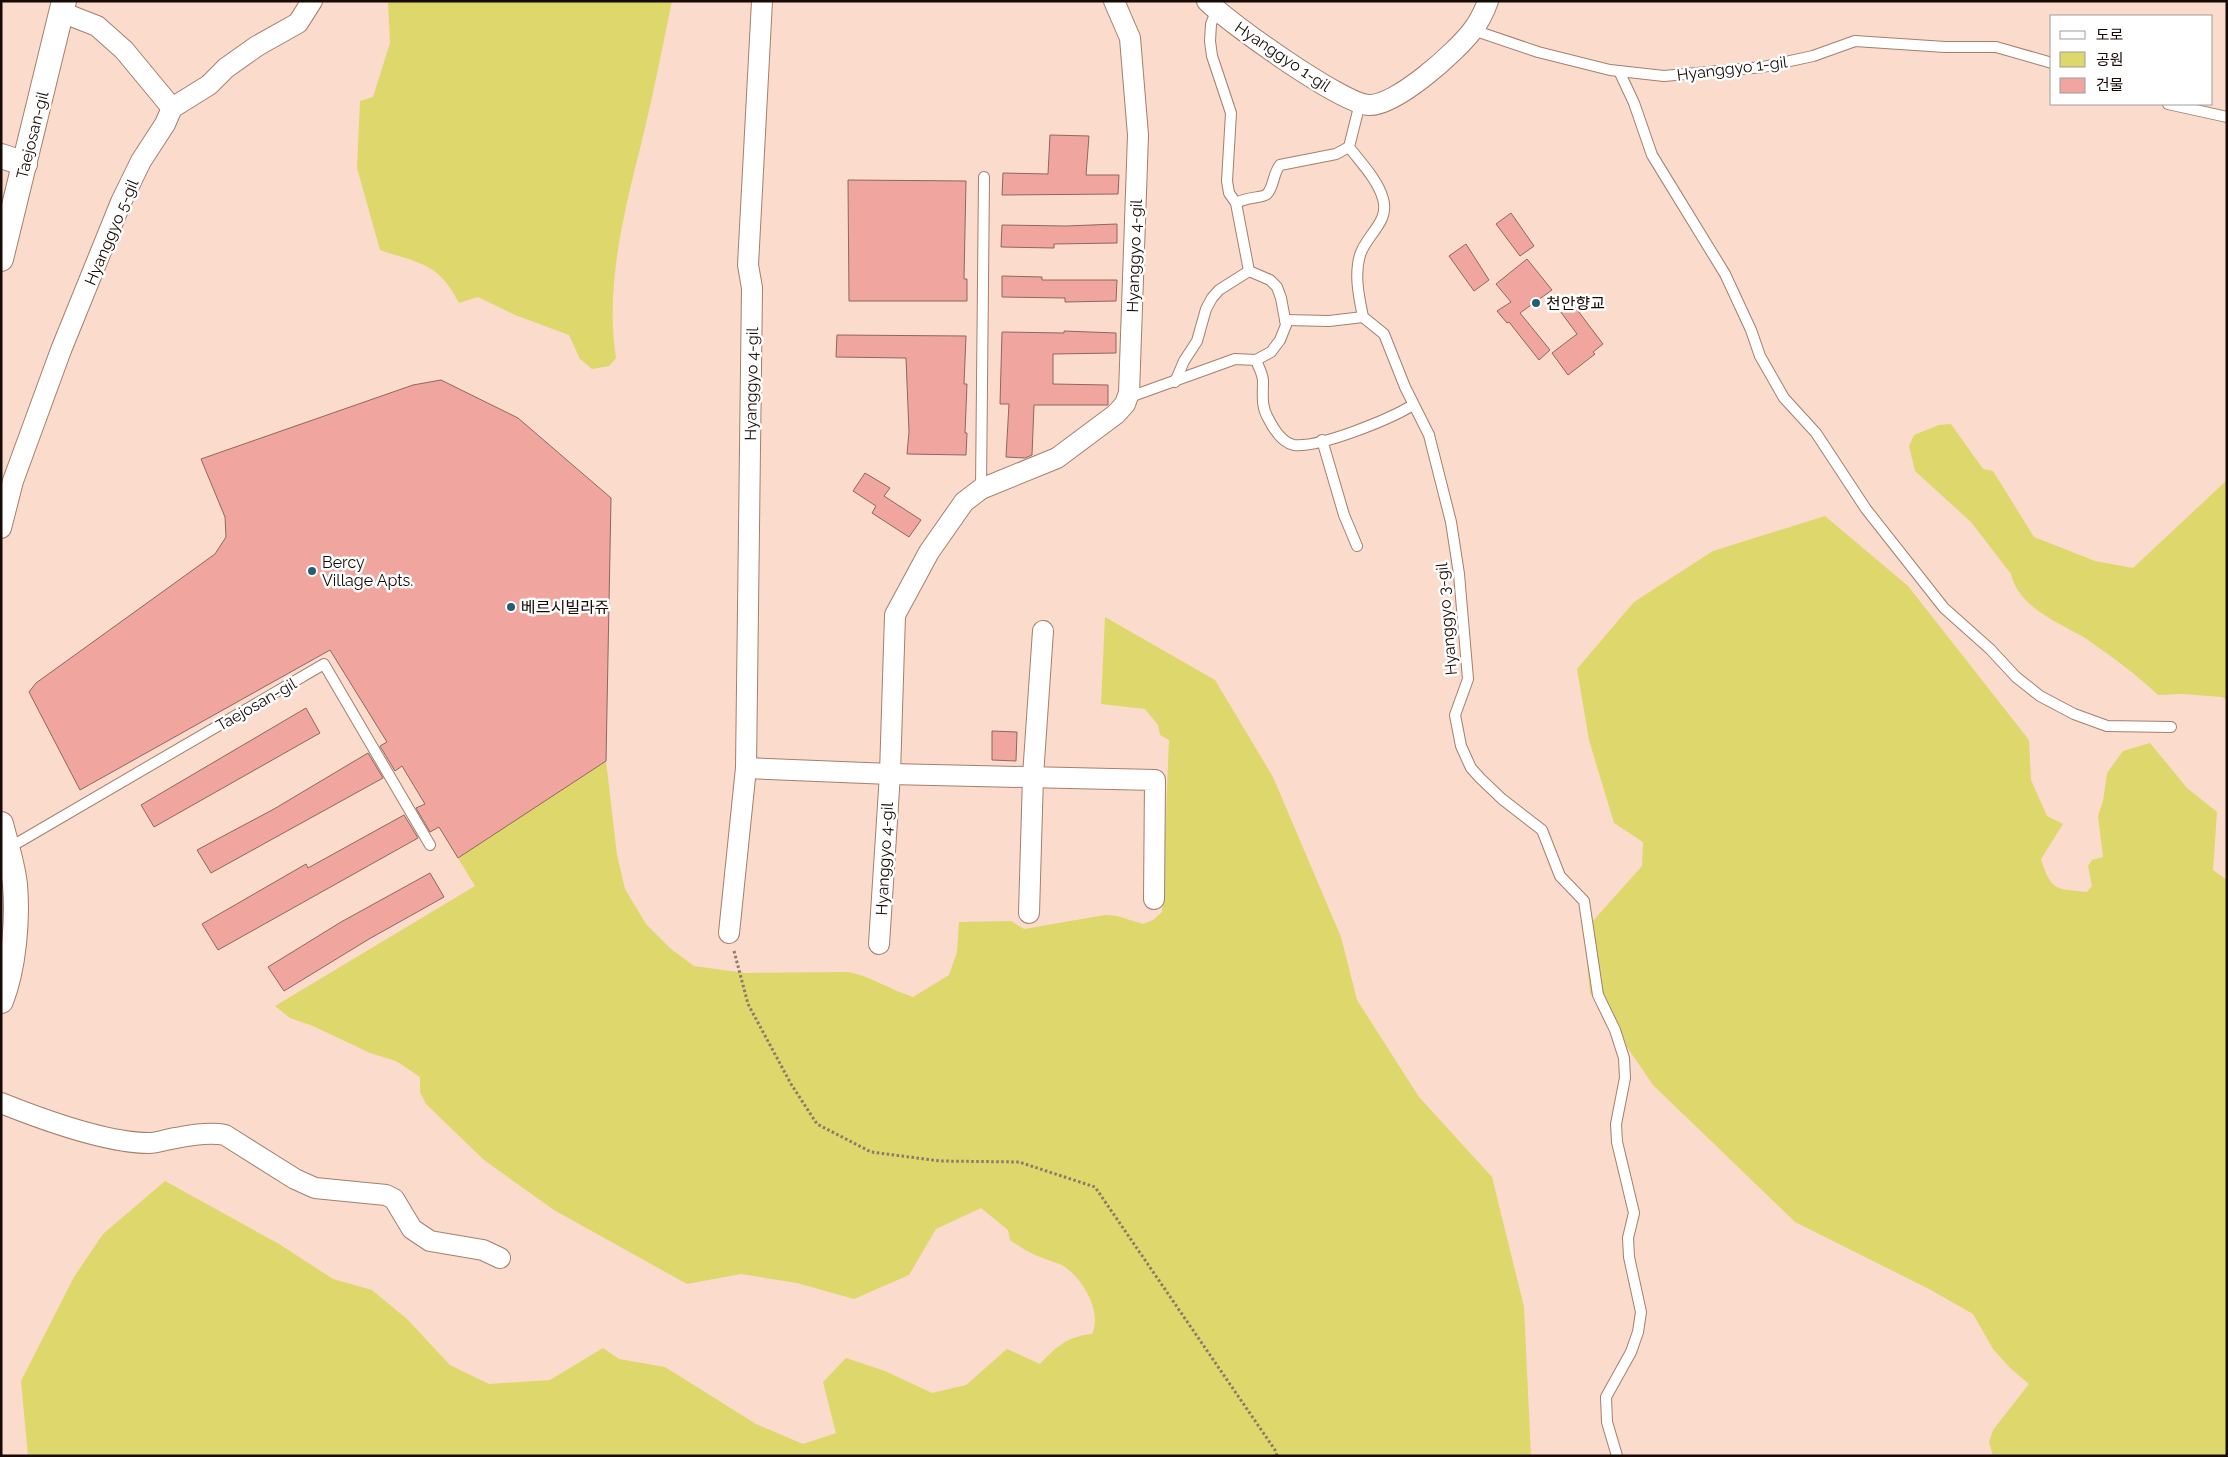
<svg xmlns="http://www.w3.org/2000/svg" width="2228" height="1457" font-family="Raleway,'Noto Sans KR',sans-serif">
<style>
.green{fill:#ded76b}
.building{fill:#f0a69e;stroke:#8e6662}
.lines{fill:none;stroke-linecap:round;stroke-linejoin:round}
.service-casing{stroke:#a47f6e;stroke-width:12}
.minor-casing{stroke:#a47f6e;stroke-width:22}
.tertiary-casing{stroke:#a47f6e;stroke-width:26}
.path{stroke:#8e776d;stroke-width:3;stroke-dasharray:2.5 2.5;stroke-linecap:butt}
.service{stroke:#fff;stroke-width:10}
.minor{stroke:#fff;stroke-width:20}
.tertiary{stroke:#fff;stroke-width:24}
.poi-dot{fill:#205f75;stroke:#fff;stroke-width:2}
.labels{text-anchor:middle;stroke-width:5;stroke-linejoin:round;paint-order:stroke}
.street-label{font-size:16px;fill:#170a05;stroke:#fff}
.poi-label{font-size:16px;fill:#170a05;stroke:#fff;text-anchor:start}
</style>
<rect width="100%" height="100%" fill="#fbdbcc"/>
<!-- green -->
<g class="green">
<path d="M388,1h284c-9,43 -17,85 -27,127 -18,74 -41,153 -29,230l-7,8 -17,3 -12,-10 -11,-24 -54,-20 -37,-18 -19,6c-21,-41 -39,-39 -79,-53l-23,-82 3,-67 13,-4 17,-54z"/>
<path d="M1951,424l32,45 10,2 41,66 61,24 38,7 94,-88v220l-5,-3 -40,-3 -24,1c-22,-21 -46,-38 -70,-55 -28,-18 -68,-30 -77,-66l-40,-52 -56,-51 -6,-25 5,-11 25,-10z"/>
<path d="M1825,516l83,70 121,154 2,40 16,36 16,8 -22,35c10,32 15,30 46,33l5,-6 -4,-20 4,-6 11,-3 -5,-41 5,-15 4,-28 16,-22 27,-8 37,45 30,24 -4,58 14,10v576h-234l-4,-14 4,-12 36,-46 -19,-16 -17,-19 -20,-35 -44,-25 -134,-67 -142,-137 -63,-92 -6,-62 58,-65 1,-24 -29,-19 -25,-83 -12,-71 57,-67 79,-51z"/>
<path d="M1105,617l110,63 58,97 68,160 16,63 62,97 73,80 32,130 7,149h-1503l-7,-75 53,-104 29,-43 62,-53 114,63 54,35 39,11 35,29 43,46 39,19 61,-4 53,-32 16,11 46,8 91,57 47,20 33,-11 -13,-51 23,-24 39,13 47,22 34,-8 41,-36 33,15c18,-19 27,-27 52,-30 11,-22 -10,-57 -30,-69 -7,-3 -15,-5 -22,-8 -11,-4 -21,-11 -30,-17l-2,-10 -27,-22 -45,21 -27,46 -55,24 -57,-16 -56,-9 -54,10 -133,-74 -70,-50 -58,-56 -6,-12v-15l-24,-16 -26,-8 -57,-27 -23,-8 -15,-12 200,-120 -17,-28 148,-97 11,94 8,34 21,35 25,25 23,17 51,7 103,-1c23,4 42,18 65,25l36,-22 8,-23 2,-30 52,-1 13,8 81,-14 12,1 26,8 10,-4 9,-8 7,-172 -9,-5 -2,-10 -13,-16 -44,-5z"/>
</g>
<!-- building -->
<g class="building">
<polygon points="1050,135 1089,136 1086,175 1119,175 1118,194 1002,195 1003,173 1048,174"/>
<polygon points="848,180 966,181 964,279 967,279 967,301 849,301"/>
<polygon points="1511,213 1534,246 1520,256 1496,224"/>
<polygon points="1117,224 1117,243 1054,244 1054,248 1001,247 1002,225 1066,226"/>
<polygon points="1466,244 1489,280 1474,291 1449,256"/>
<polygon points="1527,259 1552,290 1520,313 1550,350 1539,360 1509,322 1507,323 1497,311 1511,302 1496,284"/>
<polygon points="1002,276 1042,277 1042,280 1117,280 1116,301 1065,302 1065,298 1002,297"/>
<polygon points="1572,303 1603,344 1593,352 1595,354 1568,375 1552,353 1577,334 1560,311"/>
<polygon points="1064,331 1116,333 1116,353 1053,354 1053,384 1108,385 1108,405 1034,405 1032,455 1025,458 1006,457 1009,404 1000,404 1002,332 1064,333"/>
<polygon points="837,335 966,336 964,384 967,384 965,433 967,433 966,455 907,454 909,432 906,358 836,357"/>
<polygon points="441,380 518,418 611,498 606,761 458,858 439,827 430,832 416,808 425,804 402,766 395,771 380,746 387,742 330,650 80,790 29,692 36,683 215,554 226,537 225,517 201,459 413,385"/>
<polygon points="865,473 890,488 884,496 921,520 909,537 872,513 876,506 853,491"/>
<polygon points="306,708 320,733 154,827 141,805"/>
<polygon points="992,731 1017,732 1016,761 992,760"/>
<polygon points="368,753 383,778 211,873 197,850 274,809"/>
<polygon points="404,815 418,838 218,950 202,924 306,864 308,868"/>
<polygon points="430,873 444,897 369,939 284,991 268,967 341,922"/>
</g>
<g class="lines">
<!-- service casing -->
<g class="service-casing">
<g id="service">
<polyline points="1473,30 1538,52 1610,70 1664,76 1763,67 1813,56 1855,41 1945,47 1996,47 2052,63"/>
<polyline points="1619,71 1634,103 1652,155 1725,274 1751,330 1760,356 1784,398 1816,433 1866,509 1944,608 1990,649 2016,677 2040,696 2074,714 2107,726 2171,727"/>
<path d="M1360,103l-11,44c12,16 29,33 34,52 7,23 -17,36 -23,56 -6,20 -1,42 3,62l21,17 21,53 24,48 22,87 8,52 9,105 -13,36 6,31 10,22 9,10 22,21 40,31 18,46 24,25 14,94 17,35 9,28 1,20 -9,46 1,18 17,71 -6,25 1,19 12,55 -3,20 -7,20 -25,45 1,25 10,34"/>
<polyline points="2168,104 2227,117"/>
<path d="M1236,203c10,-6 27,-5 31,-9 7,-7 6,-21 13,-29l56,-11 13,-7"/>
<polyline points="1285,320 1329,321 1363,317"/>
<path d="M1256,360c2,6 7,14 7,21 0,14 -2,25 5,37 5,10 14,25 26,27 26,3 96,-26 119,-40"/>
<polyline points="1175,382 1184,361 1197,341 1206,309 1212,298 1219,290 1249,271 1236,203 1229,193 1227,181 1231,113 1212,56 1210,41 1211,24 1217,9"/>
<polyline points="1127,398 1235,359 1256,360 1271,352 1280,340 1286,325 1281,298 1277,287 1270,280 1249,271"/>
<polyline points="1322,440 1344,515 1357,546"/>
<polyline points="981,489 984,177"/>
<polyline points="7,849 324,664 430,845"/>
</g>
</g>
<!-- minor casing -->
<g class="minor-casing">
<g id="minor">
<path d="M1207,1c22,22 135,103 162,104 27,1 87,-53 103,-74 7,-9 12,-19 16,-30"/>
<polyline points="61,12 97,26 124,50 172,108"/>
<polyline points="1,528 13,481 61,350 121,202 141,161 165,124 172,108 209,85 226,68 257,46 298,23 312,1"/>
<polyline points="746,768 890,774 1155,780 1154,899"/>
<polyline points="1029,913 1033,776 1043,631"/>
<polyline points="729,933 746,768 752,288 748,265 762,1"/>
<polyline points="879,944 890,774 895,615 929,552 964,502 981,489 1057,458 1116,414 1125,404 1129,393 1138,135 1130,38 1114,1"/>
<path d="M1,1103c40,16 106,40 148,40 9,0 18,-4 27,-5 15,-3 34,-6 49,-3l70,44 20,9 71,7 8,4 18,30 18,12 53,9 17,8"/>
</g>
</g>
<!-- tertiary casing -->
<g class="tertiary-casing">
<g id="tertiary">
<polyline points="1,156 25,164"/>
<polyline points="1,259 64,1"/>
<path d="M1,824c5,20 12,41 14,61 3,35 -1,83 -14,116"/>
</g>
</g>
<!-- path -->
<polyline class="path" points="734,951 748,1004 791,1084 817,1124 871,1152 940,1161 1019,1162 1095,1187 1275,1450 1277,1456"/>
<!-- service -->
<use href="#service" class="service"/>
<!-- minor -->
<use href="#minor" class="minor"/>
<!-- tertiary -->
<use href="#tertiary" class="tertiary"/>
</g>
<!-- markers -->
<g class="poi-dot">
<circle cx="1536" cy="303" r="5"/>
<circle cx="312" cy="571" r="5"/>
<circle cx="511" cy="607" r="5"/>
</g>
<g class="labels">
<!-- street labels -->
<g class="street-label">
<text transform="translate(1283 56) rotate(34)" y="6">Hyanggyo 1-gil</text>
<text transform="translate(1732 68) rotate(-7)" y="6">Hyanggyo 1-gil</text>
<text transform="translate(32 135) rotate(-76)" y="6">Taejosan-gil</text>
<text transform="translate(111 232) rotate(-67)" y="6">Hyanggyo 5-gil</text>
<text transform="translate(1134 256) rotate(-88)" y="6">Hyanggyo 4-gil</text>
<text transform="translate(751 384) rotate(-89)" y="6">Hyanggyo 4-gil</text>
<text transform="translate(1446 619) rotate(-95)" y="6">Hyanggyo 3-gil</text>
<text transform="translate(256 704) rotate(-30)" y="6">Taejosan-gil</text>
<text transform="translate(884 859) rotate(-87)" y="6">Hyanggyo 4-gil</text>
</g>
<!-- poi labels -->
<g class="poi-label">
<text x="1546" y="309">천안향교</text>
<text x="322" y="568">Bercy<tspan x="322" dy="18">Village Apts.</tspan></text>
<text x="521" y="613">베르시빌라쥬</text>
</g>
</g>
<!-- border -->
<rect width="2228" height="1457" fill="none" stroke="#170a05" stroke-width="5"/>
<!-- legend -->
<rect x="2050" y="15" width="162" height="90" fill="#ffffff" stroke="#a29d9b"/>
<rect x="2060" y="31" width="25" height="8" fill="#ffffff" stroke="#a29d9b"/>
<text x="2096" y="40" font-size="15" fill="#170a05">도로</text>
<rect x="2060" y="52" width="25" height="15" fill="#ded76b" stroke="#a29d9b"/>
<text x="2096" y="65" font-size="15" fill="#170a05">공원</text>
<rect x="2060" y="78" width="25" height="15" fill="#f0a69e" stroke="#a29d9b"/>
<text x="2096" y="90" font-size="15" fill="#170a05">건물</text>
</svg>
